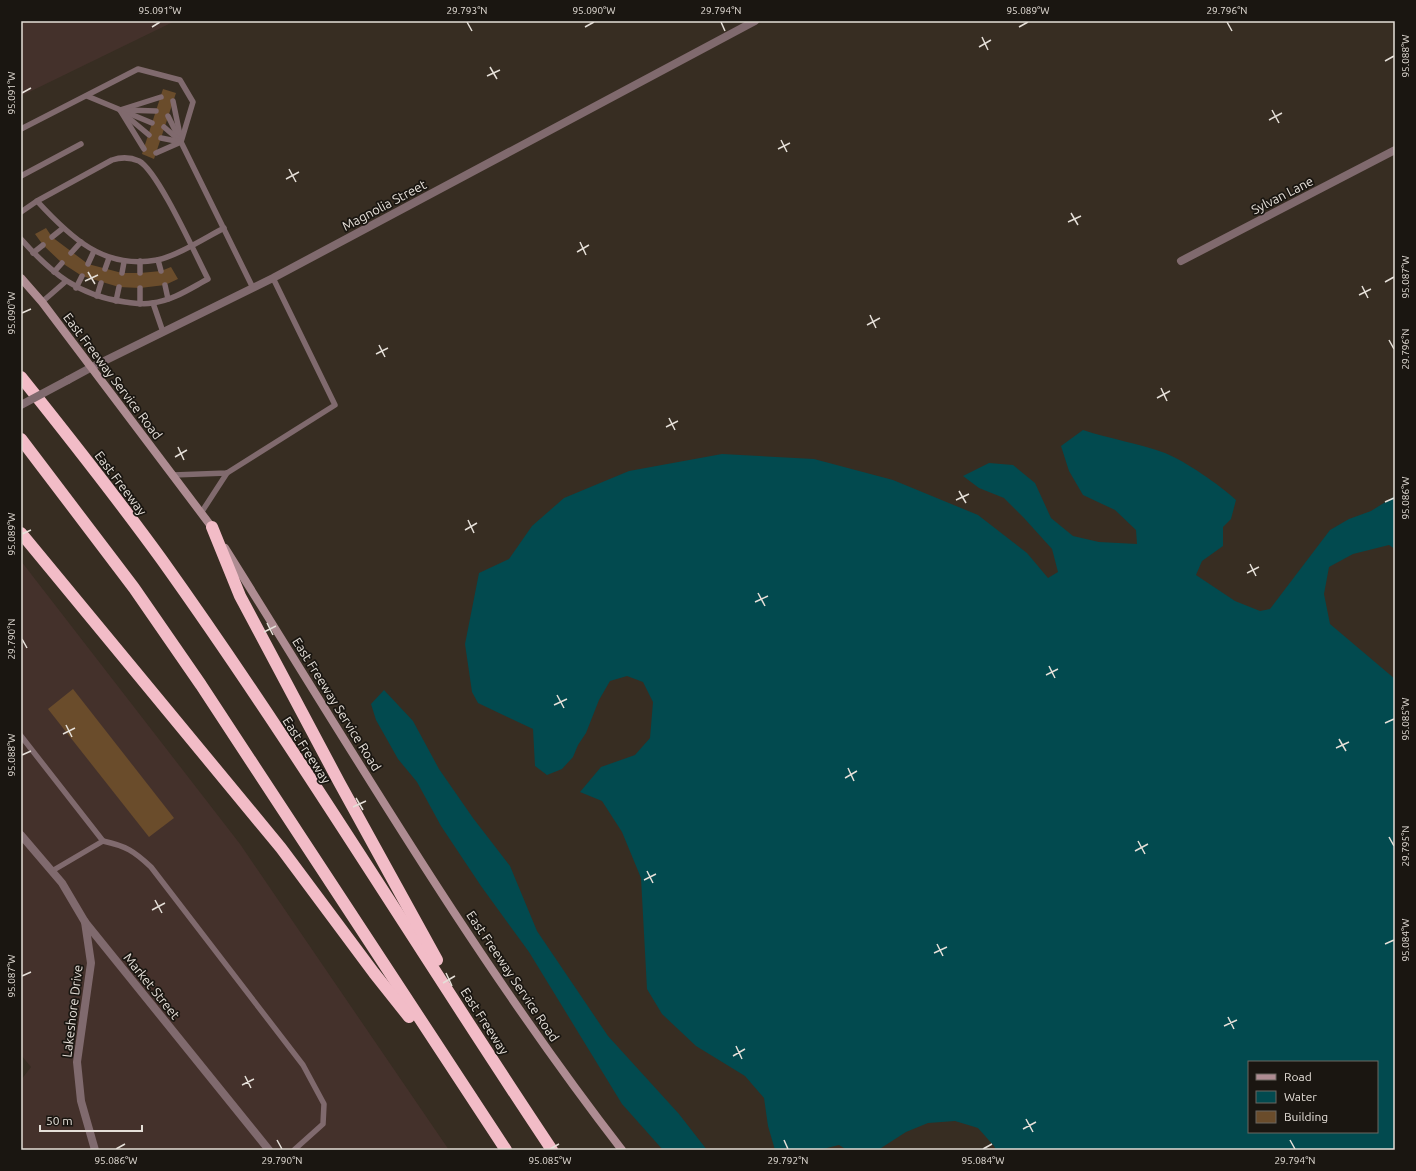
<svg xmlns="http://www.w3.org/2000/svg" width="1416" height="1171" font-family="Ubuntu,sans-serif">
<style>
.industrial{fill:#44312b}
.water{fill:#024a4f;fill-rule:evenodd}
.building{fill:#6a4c2b}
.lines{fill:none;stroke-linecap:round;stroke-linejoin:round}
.service{stroke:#806a6e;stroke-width:5.5}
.minor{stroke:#806a6e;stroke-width:8}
.tertiary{stroke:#806a6e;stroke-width:8}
.secondary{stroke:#ae8c92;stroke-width:8}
.motorway{stroke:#f2bcc7;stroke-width:12}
.tertiary-bridge{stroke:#806a6e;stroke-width:8}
.ticks{fill:none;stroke:#e5dfd8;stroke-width:1.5}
.labels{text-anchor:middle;stroke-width:3.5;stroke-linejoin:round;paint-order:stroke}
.street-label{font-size:13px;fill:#e5dfd8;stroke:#1a1611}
.neatline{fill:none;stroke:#e5dfd8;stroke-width:1.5}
.ticks-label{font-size:10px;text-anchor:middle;fill:#e5dfd8}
</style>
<rect width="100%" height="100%" fill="#372d22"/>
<!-- industrial -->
<g class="industrial">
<polygon points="21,21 175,21 21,96"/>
<polygon points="21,561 240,844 449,1150 21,1150 21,1080 31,1067 21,1055"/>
</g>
<!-- water -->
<g class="water">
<path d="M1083,430c27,9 55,13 82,23 20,8 55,32 71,47l-5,19 -8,8v19l-21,15 -6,14 39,26 25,10 10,-2 60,-79 19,-11 22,-8 24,-15v53l-6,-4 -36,9 -24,13 -5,27 6,30 65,55v471h-399l-2,-4 -16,-18 -23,-7 -27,2 -22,9 -28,18h-31l-8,-5 -20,5h-44l-7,-24 -4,-28 -19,-22 -49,-30 -34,-32 -15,-25 -6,-111 -19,-46 -20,-31 -22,-9 21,-25 34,-12 15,-17 3,-36 -10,-20 -16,-6 -17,5 -11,19 -13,33 -8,12 -5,12 -11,12 -15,6 -12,-9 -2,-37 -55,-26 -6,-11 -7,-48 14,-71 30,-14 23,-33 32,-28 65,-27 93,-17 92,5 79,21 85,35 49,38 21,25 10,-6 -6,-23 -28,-31 -20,-20 -25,-10 -16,-12 26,-13 24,2 22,18 16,35 22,18 26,6 38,2 -1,-14 -21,-20 -32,-15 -14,-24 -8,-25zM1249,1062h128v70h-128z"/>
<polygon points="384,690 413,721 439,769 473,818 510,866 537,931 608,1036 679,1114 707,1150 663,1150 622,1104 529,952 481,886 441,826 417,782 398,759 376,720 371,704"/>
</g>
<!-- building -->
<g class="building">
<polygon points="163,89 176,93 154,159 142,154"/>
<polygon points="46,228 52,237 88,264 122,273 140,273 161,271 171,267 178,279 165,285 140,288 119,287 82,276 62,263 43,245 35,234"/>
<polygon points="73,689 174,818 149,837 48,709"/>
</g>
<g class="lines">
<!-- service -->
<g class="service">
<polyline points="87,96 152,123"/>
<polyline points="173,101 181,140"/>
<polyline points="120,110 144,149"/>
<polyline points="120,110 161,97"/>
<polyline points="124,110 156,111"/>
<polyline points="124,114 149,135"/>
<polyline points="168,116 177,134"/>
<polyline points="164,127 179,140"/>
<polyline points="21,129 138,69 180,80 193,102 181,142 253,288"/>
<polyline points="161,138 181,142"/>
<polyline points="156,153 181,142"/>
<polyline points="21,176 81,144"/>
<path d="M21,212l16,-11c33,36 67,69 120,59 20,-4 48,-22 67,-32"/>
<polyline points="52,237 62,229"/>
<path d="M21,239c30,34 58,57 104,63 9,1 18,3 27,1 20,-2 39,-15 56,-24 -12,-23 -50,-108 -69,-118 -9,-4 -18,-4 -27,-1l-75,41"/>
<polyline points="33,253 43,245"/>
<polyline points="71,253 81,242"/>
<polyline points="158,260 161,271"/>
<polyline points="88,264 94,251"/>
<polyline points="105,269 109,258"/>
<polyline points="54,272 62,263"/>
<polyline points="122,273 124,262"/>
<polyline points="140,273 140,261"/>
<polyline points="165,285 168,299"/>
<polyline points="76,288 82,276"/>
<polyline points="97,296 101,283"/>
<polyline points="116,301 119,287"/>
<polyline points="42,302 65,282"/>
<polyline points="153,303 163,332"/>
<polyline points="140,304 140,288"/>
<polyline points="173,475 227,473 335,405 273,278"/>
<polyline points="201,513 227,473"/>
<polyline points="21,736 103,841"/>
<path d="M52,871l51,-30c23,5 31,10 48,26l152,198 21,39 -1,20 -29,26"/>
</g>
<!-- minor -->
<g class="minor">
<polyline points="1181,261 1395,150"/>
<polyline points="92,367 273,278 755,21"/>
<polyline points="85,922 91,963 77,1062 81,1101 95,1150"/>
</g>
<!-- tertiary -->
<g class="tertiary">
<polyline points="68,380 92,367"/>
<polyline points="21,835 62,883 85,922 269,1150"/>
</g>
<!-- secondary -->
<g class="secondary">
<polyline points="21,278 42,302 214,530"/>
<path d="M225,548c128,204 250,412 397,602"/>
</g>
<!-- motorway -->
<g class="motorway">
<path d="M21,377c48,60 96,121 141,183 137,192 259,394 390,590"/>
<polyline points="21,439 134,588 201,685 506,1150"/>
<polyline points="212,527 240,596 339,782 437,960"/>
<polyline points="21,533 281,848 374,973 409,1017"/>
</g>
<!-- tertiary-bridge -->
<polyline class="tertiary-bridge" points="21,405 68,380"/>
</g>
<!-- ticks -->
<path class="ticks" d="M467,22l5,9M721,22l4,9M1227,22l5,9M152,27l8,-5M585,27l9,-5M1019,27l9,-5M982,37l6,13M979,47l12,-7M1385,61l9,-5M490,67l7,12M487,76l13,-6M22,93l9,-5M1272,110l7,13M1269,120l13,-7M781,140l6,12M778,149l12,-6M289,169l7,13M286,179l13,-7M1071,213l7,12M1068,222l13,-6M580,242l6,13M577,252l12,-7M88,272l7,12M85,281l13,-6M1385,282l9,-5M1362,286l6,12M1359,295l12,-6M22,313l9,-4M870,315l6,13M867,325l13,-7M1389,340l5,9M379,345l6,12M376,354l12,-6M1161,388l6,13M1157,398l13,-7M669,418l6,12M666,427l12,-6M178,447l6,13M175,457l12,-7M959,491l7,12M956,500l13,-6M1385,502l9,-4M468,520l6,13M465,530l12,-7M22,534l9,-4M1250,564l6,12M1247,573l12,-6M758,593l7,13M755,602l13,-6M267,623l6,12M264,632l12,-6M22,639l5,9M1049,666l6,12M1046,675l12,-6M557,695l7,13M554,705l13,-6M1385,723l9,-4M66,725l6,12M63,734l12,-6M1339,739l7,12M1336,748l13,-6M22,755l9,-4M848,768l6,13M845,778l12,-7M356,798l7,12M353,807l13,-6M1389,837l5,9M1138,841l7,13M1135,851l13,-7M647,871l6,12M644,880l12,-6M155,900l7,13M152,910l13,-7M937,944l6,12M1385,944l9,-4M934,953l13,-6M446,973l6,13M22,976l9,-4M443,983l12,-7M1228,1017l6,12M1224,1026l13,-6M736,1046l6,13M733,1056l12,-7M245,1076l6,12M242,1085l12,-6M1026,1119l7,13M1023,1129l13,-7M277,1140l5,9M784,1140l4,9M1290,1140l5,9M116,1149l9,-5M550,1149l9,-5M983,1149l9,-5"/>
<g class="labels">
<!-- street labels -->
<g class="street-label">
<text transform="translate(1282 195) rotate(-27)" y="5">Sylvan Lane</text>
<text transform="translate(384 205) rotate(-28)" y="5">Magnolia Street</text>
<text transform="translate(113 376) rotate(53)" y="5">East Freeway Service Road</text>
<text transform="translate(121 483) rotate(53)" y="5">East Freeway</text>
<text transform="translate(337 704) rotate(58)" y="5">East Freeway Service Road</text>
<text transform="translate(307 750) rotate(57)" y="5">East Freeway</text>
<text transform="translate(513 976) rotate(56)" y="5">East Freeway Service Road</text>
<text transform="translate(152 986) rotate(51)" y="5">Market Street</text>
<text transform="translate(72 1011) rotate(-83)" y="5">Lakeshore Drive</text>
<text transform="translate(485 1021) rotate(57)" y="5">East Freeway</text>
</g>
</g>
<!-- border -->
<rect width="1416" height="1171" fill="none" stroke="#1a1611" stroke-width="44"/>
<!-- legend -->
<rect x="1248" y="1061" width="130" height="72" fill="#1a1611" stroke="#6b6661"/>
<rect x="1256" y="1074" width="20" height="6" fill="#ae8c92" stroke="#6b6661"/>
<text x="1284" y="1081" font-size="12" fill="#e5dfd8">Road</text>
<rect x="1256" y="1091" width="20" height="12" fill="#024a4f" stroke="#6b6661"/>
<text x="1284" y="1101" font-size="12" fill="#e5dfd8">Water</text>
<rect x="1256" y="1111" width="20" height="12" fill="#6a4c2b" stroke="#6b6661"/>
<text x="1284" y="1121" font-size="12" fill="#e5dfd8">Building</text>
<!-- scale -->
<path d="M40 1125v6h102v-6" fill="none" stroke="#e5dfd8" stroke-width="2"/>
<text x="46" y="1125" font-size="12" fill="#e5dfd8" stroke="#1a1611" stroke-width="3" paint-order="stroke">50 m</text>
<rect x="22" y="22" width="1372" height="1127" class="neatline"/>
<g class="ticks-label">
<text x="160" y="14">95.091°W</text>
<text x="467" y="14">29.793°N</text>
<text x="594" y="14">95.090°W</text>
<text x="721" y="14">29.794°N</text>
<text x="1028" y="14">95.089°W</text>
<text x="1227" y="14">29.796°N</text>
<text transform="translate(1405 56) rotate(-90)" y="4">95.088°W</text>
<text transform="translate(11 93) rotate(-90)" y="4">95.091°W</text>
<text transform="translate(1405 277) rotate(-90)" y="4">95.087°W</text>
<text transform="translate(11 313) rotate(-90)" y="4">95.090°W</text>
<text transform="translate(1405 349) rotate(-90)" y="4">29.796°N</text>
<text transform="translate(1405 498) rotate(-90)" y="4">95.086°W</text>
<text transform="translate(11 534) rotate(-90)" y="4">95.089°W</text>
<text transform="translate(11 639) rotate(-90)" y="4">29.790°N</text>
<text transform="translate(1405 719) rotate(-90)" y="4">95.085°W</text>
<text transform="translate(11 755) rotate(-90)" y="4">95.088°W</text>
<text transform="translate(1405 846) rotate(-90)" y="4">29.795°N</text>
<text transform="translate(1405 940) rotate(-90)" y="4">95.084°W</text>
<text transform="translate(11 976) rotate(-90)" y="4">95.087°W</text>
<text x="116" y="1164">95.086°W</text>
<text x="282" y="1164">29.790°N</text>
<text x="550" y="1164">95.085°W</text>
<text x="788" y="1164">29.792°N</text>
<text x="983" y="1164">95.084°W</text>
<text x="1295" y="1164">29.794°N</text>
</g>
</svg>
